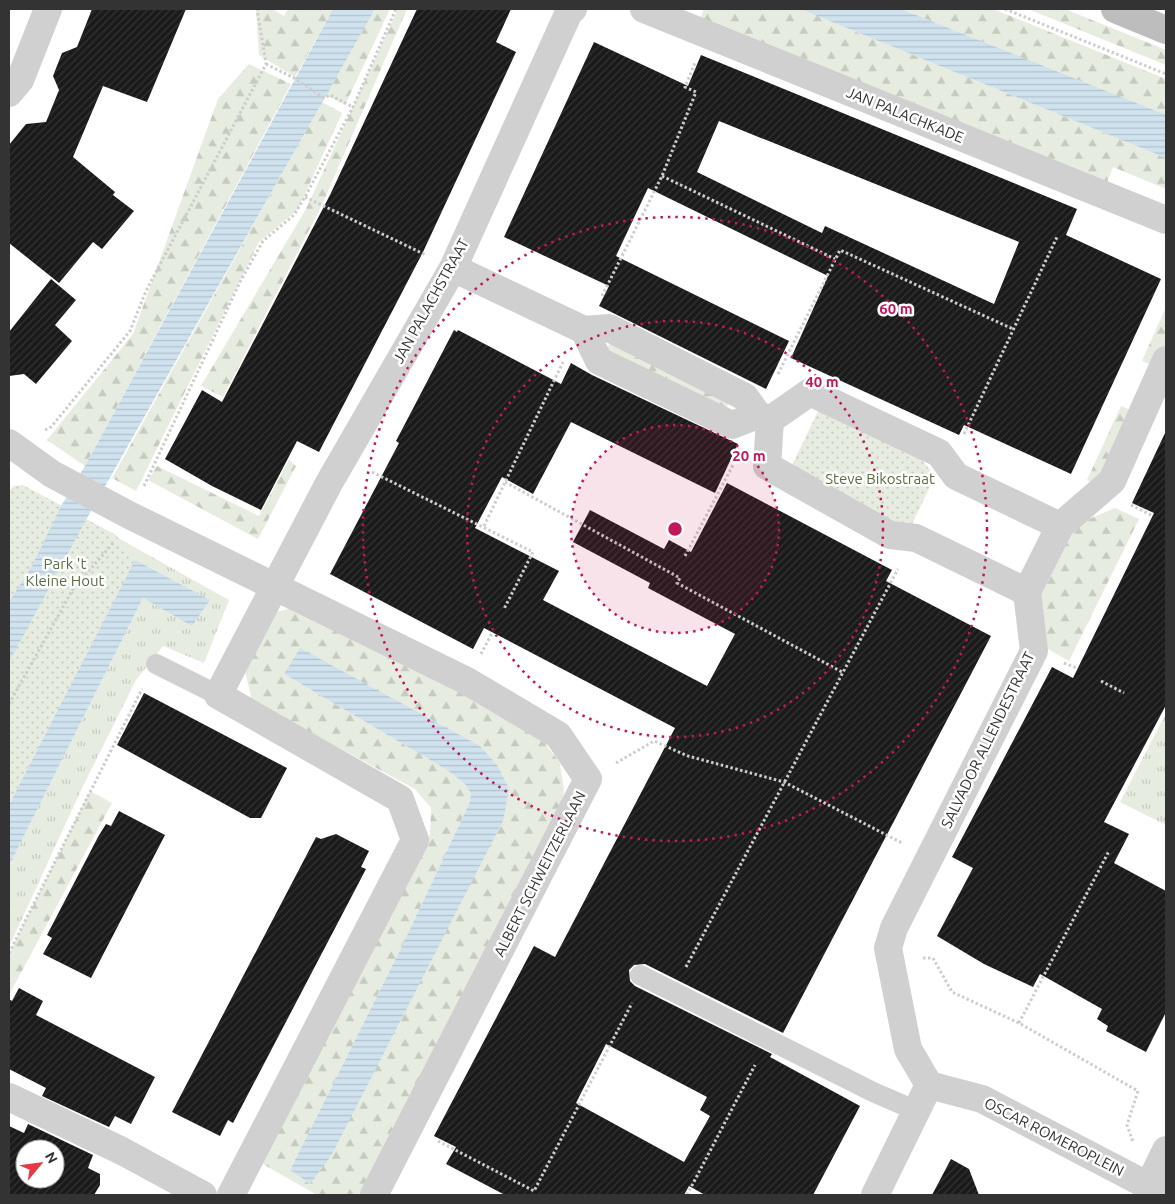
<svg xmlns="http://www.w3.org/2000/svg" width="1175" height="1204" font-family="Ubuntu,sans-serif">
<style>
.grass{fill:url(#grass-tufts)}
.forest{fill:url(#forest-firs);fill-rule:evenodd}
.park{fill:url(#park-dots)}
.water{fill:url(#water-rules)}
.building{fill:url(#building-hatch);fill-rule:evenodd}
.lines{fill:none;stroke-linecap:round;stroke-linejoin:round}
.path{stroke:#cdcdcd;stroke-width:3;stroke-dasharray:2.5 2.5;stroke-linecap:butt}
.service{stroke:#d0d0d0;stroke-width:20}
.minor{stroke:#d0d0d0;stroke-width:28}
.secondary{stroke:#bdbdbd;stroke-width:28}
.ring{fill:none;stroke:#c2185b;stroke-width:2.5;stroke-dasharray:2.5 5}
.labels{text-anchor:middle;stroke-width:5;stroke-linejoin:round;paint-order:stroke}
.street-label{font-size:15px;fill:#333;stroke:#fff}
.park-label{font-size:15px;fill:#56703f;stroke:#fff}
.centre{fill:#c2185b;stroke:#fff;stroke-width:2.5}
.ring-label{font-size:15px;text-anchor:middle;font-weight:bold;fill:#c2185b;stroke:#fff;stroke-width:5;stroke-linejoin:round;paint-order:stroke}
</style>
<defs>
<pattern id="grass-tufts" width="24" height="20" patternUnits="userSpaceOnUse" patternTransform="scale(1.25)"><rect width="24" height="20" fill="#e6ecdf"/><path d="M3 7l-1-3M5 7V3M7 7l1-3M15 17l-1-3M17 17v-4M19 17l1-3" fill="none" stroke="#c6cbc0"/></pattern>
<pattern id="forest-firs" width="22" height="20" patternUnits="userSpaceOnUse" patternTransform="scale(1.25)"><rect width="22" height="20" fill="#e6ecdf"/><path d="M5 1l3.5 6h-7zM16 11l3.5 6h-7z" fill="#c6cbc0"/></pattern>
<pattern id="park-dots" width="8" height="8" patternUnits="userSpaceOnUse" patternTransform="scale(1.25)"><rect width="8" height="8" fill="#e6ecdf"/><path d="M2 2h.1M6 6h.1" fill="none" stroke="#c6cbc0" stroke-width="1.8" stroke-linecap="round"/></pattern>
<pattern id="water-rules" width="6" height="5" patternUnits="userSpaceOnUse" patternTransform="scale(1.25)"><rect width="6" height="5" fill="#cfe2ee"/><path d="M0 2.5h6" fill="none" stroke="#b2c2cd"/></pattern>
<pattern id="building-hatch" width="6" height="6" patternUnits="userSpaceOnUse" patternTransform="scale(1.25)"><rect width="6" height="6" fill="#1a1a1a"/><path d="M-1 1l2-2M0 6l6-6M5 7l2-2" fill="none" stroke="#333"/></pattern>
</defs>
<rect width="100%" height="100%" fill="#fff"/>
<!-- grass -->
<g class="grass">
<polygon points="86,520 229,600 204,663 163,646 136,680 82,788 9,947 9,866 143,598 192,625 202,611 135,560 9,805"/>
<polygon points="1166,713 1166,825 1120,802"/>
</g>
<!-- forest -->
<g class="forest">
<polygon points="256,9 272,9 284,16 288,9 333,9 295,77 259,55"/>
<polygon points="375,9 390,9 345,105 326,95"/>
<polygon points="398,9 407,9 322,205 223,397 201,386 306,209"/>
<polygon points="704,9 800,9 1166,158 1166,189 1113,167 1105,188 699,22"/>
<polygon points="901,9 993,9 1166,79 1166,116"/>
<polygon points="1028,9 1065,9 1166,50 1166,65"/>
<polygon points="249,64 291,84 85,466 47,440 133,334 218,99"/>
<polygon points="322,102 342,113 298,209 259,242 136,491 112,478"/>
<polygon points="1166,307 1166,348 1157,367 1142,361"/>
<polygon points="612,339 731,397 725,412 605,352"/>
<polygon points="1121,406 1136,412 1101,486 1087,480"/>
<polygon points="289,460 296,466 258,539 148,480 157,466 259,516"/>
<polygon points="1115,508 1139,519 1069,661 1046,648 1035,608 1075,525"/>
<path d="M297,607l239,125 24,31 4,27 -4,29 -201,376h-42l-56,-32 169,-329 1,-26 -16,-19 -163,-88 -7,-31 31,-58zM300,649l209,140 -199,395 -20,-14 112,-224 67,-142 2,-12 -6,-8 -18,-14 -163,-96z"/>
<polygon points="90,791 112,803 9,995 9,954"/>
</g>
<!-- park -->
<g class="park">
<polygon points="822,403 908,443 935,476 912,524 870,525 785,480"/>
<polygon points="23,485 116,535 135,560 9,805 9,491 14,486"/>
</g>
<!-- water -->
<g class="water">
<polygon points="333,9 375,9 86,520 9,662 9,602 32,566 61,506 85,466"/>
<polygon points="800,9 901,9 1166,115 1166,158"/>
<polygon points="135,560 210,600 192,626 143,598 9,866 9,805"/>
<polygon points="300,648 480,746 497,765 509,789 503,821 331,1156 310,1184 290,1170 402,946 469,804 471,793 465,784 447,770 284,674"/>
</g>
<!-- building -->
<g class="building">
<polygon points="92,9 186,9 147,102 103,86 73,157 115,192 113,195 134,211 102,249 93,242 59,283 9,243 9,145 26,124 46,122 59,90 53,76 62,53 77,47"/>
<polygon points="417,9 511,9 496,42 516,52 423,252 319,452 297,441 261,510 212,486 165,459 202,390 222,402 330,195"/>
<path d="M594,42l94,44 13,-31 376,154 -11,26 95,44 -90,195 -107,-49 -5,10 -168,-77 37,-82 -180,-88 -32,68 173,85 -23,48 -167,-83 10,-20 -105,-49zM719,121l300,121 -25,62 -169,-78 -3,7 -125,-61z"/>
<polygon points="51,279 76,300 55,325 72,341 36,384 24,374 9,376 9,332"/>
<path d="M454,330l3,2 1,-2 103,54 10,-21 21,12 146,69 -23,49 -144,-71 -38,72 -31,-17 -27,51 84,43 -16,29 164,86 28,-52 -87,-46 2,-5 -77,-41 17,-32 74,39 5,-9 22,12 36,-69 165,87 -6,11 105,55 -208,397 -138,-69 -11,1 -5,5 1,11 5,5 137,68 -2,3 90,49 -47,89h-108l-16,-9 -5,9h-179l-59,-31 10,-17 -22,-11 100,-190 21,11 120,-229 -191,-100 -11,21 -143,-75 69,-131 -3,-2zM606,1044l101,53 -7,13 10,6 -26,46 -108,-59z"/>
<polygon points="1166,431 1166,705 1104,822 1129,834 1114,863 1166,891 1166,1012 1146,1052 1106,1031 1108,1026 1097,1019 1102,1009 1040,974 1033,987 1031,986 984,964 937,936 973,868 952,857 1052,667 1073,678 1154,513 1132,503"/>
<polygon points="144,693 287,768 261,818 250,818 117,745"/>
<polygon points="119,811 165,835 91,978 43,954 52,938 47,935 98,837 106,824 111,826"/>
<polygon points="336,834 369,851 361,867 366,869 233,1123 228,1120 220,1136 172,1112 316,837 321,839"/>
<polygon points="19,988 43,1001 36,1015 155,1077 131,1124 115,1116 109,1127 42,1096 46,1088 9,1069 9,999 12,1001"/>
<path d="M28,1124l65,31 -5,13 12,6v11l-6,10h-85v-69l15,7zM25,1149h30v30h-30z"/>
<polygon points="951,1159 969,1169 979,1195 932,1195"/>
</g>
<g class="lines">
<!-- path -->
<g class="path">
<polyline points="1005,9 1166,74"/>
<polyline points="266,64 294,78 324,98 330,95 353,107"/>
<polyline points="662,176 835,259"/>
<polyline points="305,197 426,255"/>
<polyline points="602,296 662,176 696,92 685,87 695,63"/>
<polyline points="778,374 840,250 1013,329"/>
<polyline points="45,430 51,427 130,331 146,291 266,64 257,9"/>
<polyline points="964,434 1057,237"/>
<polyline points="372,472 533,552 504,609"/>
<polyline points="505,482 680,578 677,583 842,672"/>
<polyline points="144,486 241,280 263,241 294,215 305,197 353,107 396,9"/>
<polyline points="1131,505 1153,516"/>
<polyline points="484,526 563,362"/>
<polyline points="685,556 734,463"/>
<polyline points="481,654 492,633"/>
<polyline points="1064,663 1077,668"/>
<polyline points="1101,681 1124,693"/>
<polyline points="9,704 73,589 114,542"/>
<polyline points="616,763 654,741 688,756 784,782 902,843"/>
<polyline points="9,953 142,689"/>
<polyline points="923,958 933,958 952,992 1019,1023 1138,1091 1127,1125 1133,1142"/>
<polyline points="686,967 898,569"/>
<polyline points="1019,1023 1109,851"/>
<polyline points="438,1141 534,1191 632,1003"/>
<polyline points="687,1195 755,1065"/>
</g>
<!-- service -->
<g class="service">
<polyline points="156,664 218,695"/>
<polyline points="640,975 873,1092 917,1111"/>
</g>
<!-- minor -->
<g class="minor">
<polyline points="644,9 1166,220"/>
<polyline points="9,93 20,80 48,9"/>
<polyline points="453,268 584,330 609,328 745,397 758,415 770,420"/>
<polyline points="584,330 599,361 732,425 758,415"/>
<polyline points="770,420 767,466 890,535 916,538 1027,592"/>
<polyline points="770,420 810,392 939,453 956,476 1060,526"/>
<polyline points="9,443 52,474 131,516 467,681 558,735 588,779 374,1195"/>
<polyline points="929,1085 982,1099 1166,1195"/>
<polyline points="9,1097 122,1151 203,1195"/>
<polyline points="1149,1185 1166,1150"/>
<polyline points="231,1195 415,840 400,799 218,695 329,483 453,268 569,12 573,9"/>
<polyline points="875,1195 929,1085 908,1049 888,948 894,928 1034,651 1027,592 1060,526 1112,481 1166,360"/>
</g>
<!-- secondary -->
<polyline class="secondary" points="1115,9 1166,30"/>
</g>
<!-- distance rings -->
<circle cx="675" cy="529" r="104" fill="#c2185b" fill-opacity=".12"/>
<g class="ring">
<circle cx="675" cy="529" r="104"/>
<circle cx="675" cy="529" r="208"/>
<circle cx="675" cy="529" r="312"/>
</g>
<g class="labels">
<!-- street labels -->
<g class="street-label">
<text transform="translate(905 115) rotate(22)" y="5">JAN PALACHKADE</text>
<text transform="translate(431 301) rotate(-61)" y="5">JAN PALACHSTRAAT</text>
<text transform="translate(988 740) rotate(-64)" y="5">SALVADOR ALLENDESTRAAT</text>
<text transform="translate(540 874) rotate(-63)" y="5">ALBERT SCHWEITZERLAAN</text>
<text transform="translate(1054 1137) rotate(27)" y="5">OSCAR ROMEROPLEIN</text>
</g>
<!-- park labels -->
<g class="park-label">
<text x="880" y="484">Steve Bikostraat</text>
<text x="65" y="569">Park 't<tspan x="65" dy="17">Kleine Hout</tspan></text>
</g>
</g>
<circle cx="675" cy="529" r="8" class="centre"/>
<g class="ring-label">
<text x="896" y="314">60 m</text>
<text x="822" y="387">40 m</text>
<text x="749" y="461">20 m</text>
</g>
<!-- border -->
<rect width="1175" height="1204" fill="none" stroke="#333333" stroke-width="20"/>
<!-- north arrow -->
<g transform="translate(40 1164) rotate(61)"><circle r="24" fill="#ffffff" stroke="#adadad"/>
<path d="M0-4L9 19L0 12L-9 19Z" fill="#e63946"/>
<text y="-8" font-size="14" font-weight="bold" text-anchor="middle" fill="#333333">N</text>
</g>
</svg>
